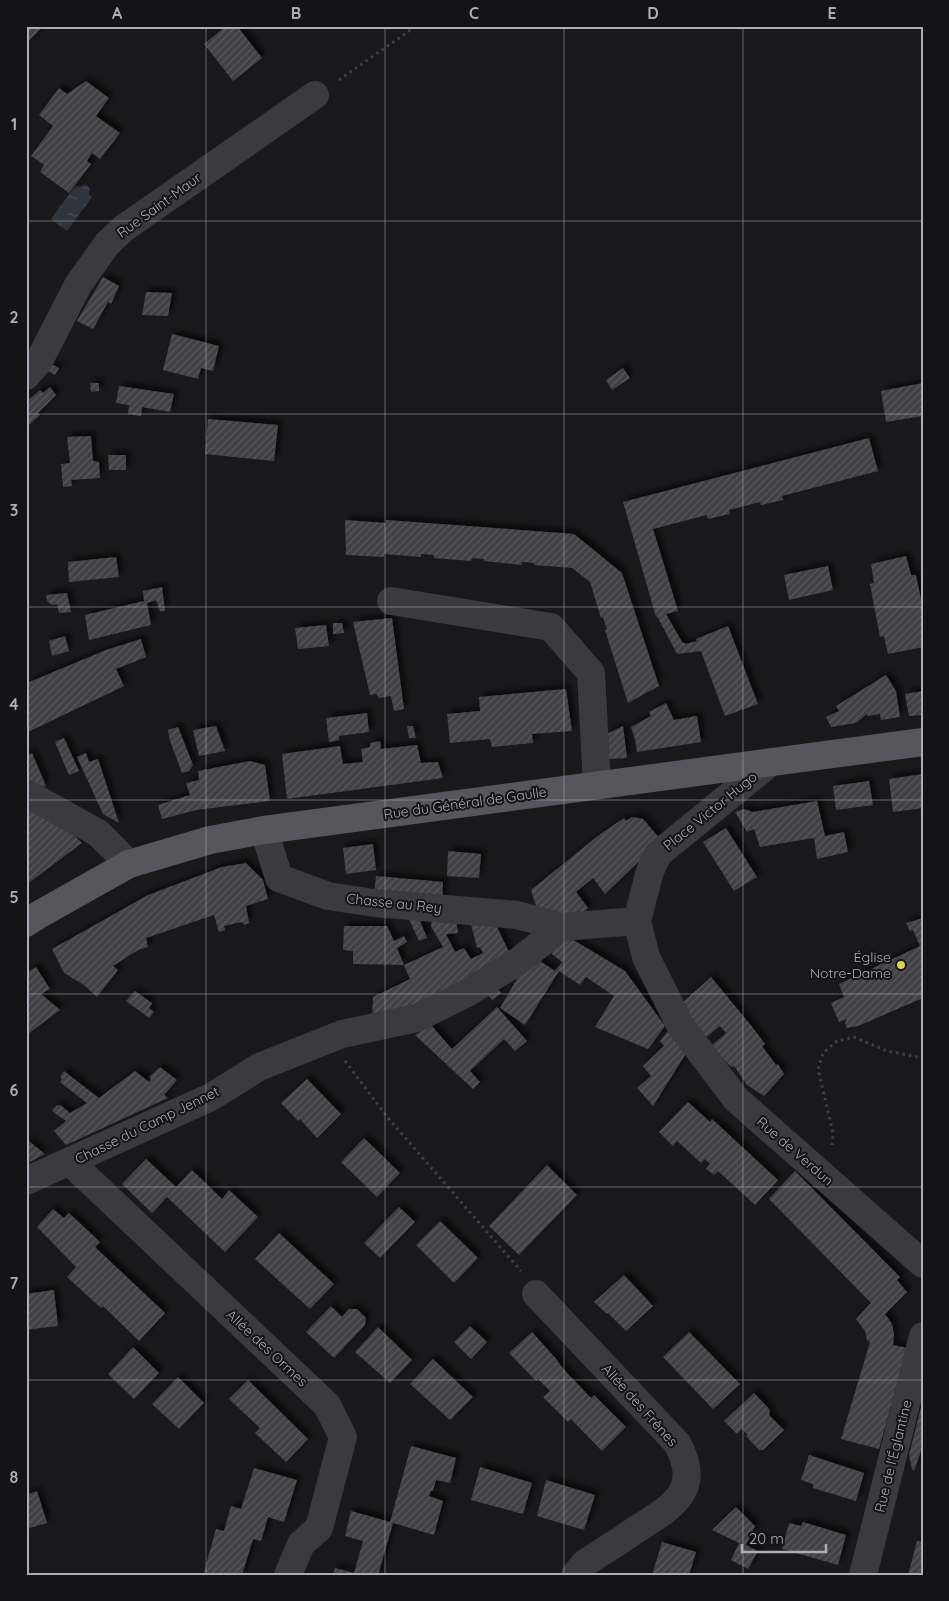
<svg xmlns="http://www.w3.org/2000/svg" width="949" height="1601" font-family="Quicksand,sans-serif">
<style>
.water{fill:url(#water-ripples)}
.building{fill:url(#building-hatch);filter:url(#shadow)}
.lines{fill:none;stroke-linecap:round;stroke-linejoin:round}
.path{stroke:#404046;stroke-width:3;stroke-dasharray:2.5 4;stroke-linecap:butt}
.minor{stroke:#3a3a3f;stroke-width:28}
.major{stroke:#57565d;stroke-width:28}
.grid{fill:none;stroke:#acadb8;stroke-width:1;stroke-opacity:0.55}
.poi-dot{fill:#dcd04e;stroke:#141315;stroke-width:2}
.labels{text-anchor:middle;stroke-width:4;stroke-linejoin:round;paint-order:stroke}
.street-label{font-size:14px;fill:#acadb8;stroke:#141315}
.poi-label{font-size:14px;fill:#acadb8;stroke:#141315;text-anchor:end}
.neatline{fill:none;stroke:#acadb8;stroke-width:2}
.grid-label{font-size:16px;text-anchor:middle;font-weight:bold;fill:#acadb8}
</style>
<defs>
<pattern id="water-ripples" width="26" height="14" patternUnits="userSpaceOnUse" patternTransform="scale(1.25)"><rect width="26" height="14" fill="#30343d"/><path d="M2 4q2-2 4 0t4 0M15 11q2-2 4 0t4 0" fill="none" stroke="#4b4f57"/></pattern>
<pattern id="building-hatch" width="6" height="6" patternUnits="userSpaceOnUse" patternTransform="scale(1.25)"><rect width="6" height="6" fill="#404144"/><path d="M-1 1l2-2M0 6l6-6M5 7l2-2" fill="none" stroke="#595a5d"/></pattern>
<filter id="shadow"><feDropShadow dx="4.5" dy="-4.5" stdDeviation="2.5" flood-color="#0009"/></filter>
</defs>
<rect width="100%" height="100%" fill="#19181a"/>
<!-- water -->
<polygon class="water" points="76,185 79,187 85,185 89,187 90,191 89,194 92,197 67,231 51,219"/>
<!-- building -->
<g class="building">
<polygon points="26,26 43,26 26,44"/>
<polygon points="226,26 237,26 262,58 233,81 204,44"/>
<polygon points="86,81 109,98 96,116 120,133 100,159 92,153 87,161 91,164 69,193 40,172 44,165 31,156 53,126 39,115 59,88 67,94"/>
<polygon points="103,277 119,286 111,304 108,302 93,329 77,321"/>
<polygon points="146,292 172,293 168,316 142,315"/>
<polygon points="172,334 219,346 213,371 201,368 198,379 163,370"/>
<polygon points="51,364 59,368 55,375 46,370"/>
<polygon points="623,368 630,378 612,390 606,380"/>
<polygon points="90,383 99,383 99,391 91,392"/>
<polygon points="923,383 923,416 886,422 881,391"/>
<polygon points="119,386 174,394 170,412 142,407 141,416 128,414 129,405 116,403"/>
<polygon points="50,387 56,395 38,413 40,415 26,428 26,399 27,401 40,390 43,393"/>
<polygon points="208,419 278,425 274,461 205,454"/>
<polygon points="91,436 93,461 99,462 100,478 71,480 72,486 63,487 61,464 70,463 67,437"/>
<polygon points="869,438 878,471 782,496 783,500 761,505 760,502 729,510 730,514 708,519 707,515 653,529 678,611 666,614 682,642 686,644 697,641 696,639 728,626 758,704 725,716 701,651 677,654 657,616 656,617 623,502"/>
<polygon points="108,455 126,455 126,470 109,470"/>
<polygon points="345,520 386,523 386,520 574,534 622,573 659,686 628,703 605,630 607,630 603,617 601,618 590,582 572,568 534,565 534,563 522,562 522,565 484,561 484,559 472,558 471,561 434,558 434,555 421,554 421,557 384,554 384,557 346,555"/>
<polygon points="906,556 911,575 916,575 923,610 923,647 888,654 884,636 880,637 870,584 874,583 871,564"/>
<polygon points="116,557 119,577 69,582 68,562"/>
<polygon points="828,566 833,590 789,600 784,575"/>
<polygon points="162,587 165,611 160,611 156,600 147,603 151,625 89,640 85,615 144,601 143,591"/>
<polygon points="67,593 71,612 59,613 57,604 52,605 47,601 46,595"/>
<polygon points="392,618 404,709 394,711 391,696 379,698 376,694 370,695 353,622"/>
<polygon points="333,623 342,623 344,633 333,634"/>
<polygon points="326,625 329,646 298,649 295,628"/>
<polygon points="65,636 69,651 52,656 49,641"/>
<polygon points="141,639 146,657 116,669 124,686 26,733 26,691 30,690 27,683 106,650"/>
<polygon points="886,675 896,691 900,717 881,720 880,714 868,716 867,714 856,723 831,727 826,717 839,711 836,706"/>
<polygon points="566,689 572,731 532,734 533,743 492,747 490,739 450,743 447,714 480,711 479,697"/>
<polygon points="923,691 923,715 909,716 905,694"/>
<polygon points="666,703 674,720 697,716 701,742 637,752 635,739 631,727 651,716 649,712"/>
<polygon points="367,713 369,732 339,736 339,740 329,742 326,718"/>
<polygon points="216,726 225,751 199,756 193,730"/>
<polygon points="407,726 413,726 416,738 409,738"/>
<polygon points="623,726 627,758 608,759 605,735"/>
<polygon points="178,727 193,765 189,771 182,773 170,741 168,730"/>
<polygon points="64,738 79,771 69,775 55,742"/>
<polygon points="380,741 381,749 417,745 421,763 438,762 443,778 287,799 282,754 340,746 343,764 363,762 361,749 370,747 370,743"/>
<polygon points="32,753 46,786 36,789 32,787 26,773 26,756"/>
<polygon points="86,753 89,762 98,759 119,823 103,814 77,757"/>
<polygon points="250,761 265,765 270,801 196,810 162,819 158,805 190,795 186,783 199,780 198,771"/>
<polygon points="923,774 923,808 893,812 889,779"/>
<polygon points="869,781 873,805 836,810 833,786"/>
<polygon points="817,801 825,836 844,832 848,852 817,859 814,838 760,847 754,829 747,832 735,812 744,809 753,812"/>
<polygon points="26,809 64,826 82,843 26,885"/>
<polygon points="632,817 643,819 661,840 605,894 593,878 576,892 588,908 575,920 536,906 531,890 599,835 624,818 626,821"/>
<polygon points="726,828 757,877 734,891 703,842"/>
<polygon points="373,844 376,870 346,874 343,848"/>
<polygon points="448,851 481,854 479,878 447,876"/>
<polygon points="246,863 263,880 268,899 246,906 249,923 244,925 242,922 224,926 225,930 219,932 214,915 146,938 148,947 138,950 113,966 118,970 97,997 84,985 64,973 52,949 148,895 222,867"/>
<polygon points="376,876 443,882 442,903 374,896"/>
<polygon points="407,915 418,916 427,938 419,941"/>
<polygon points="432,917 456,919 458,933 446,934 455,952 464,948 471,959 483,953 480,947 477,948 470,920 495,923 511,956 395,1016 372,1017 373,997 410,979 404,965 353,964 353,951 343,950 344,926 387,926 394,941 404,936 407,942 397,948 404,965 443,947 431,926"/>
<polygon points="923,918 923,998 858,1026 847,1028 845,1023 847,1019 839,1022 831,1003 844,997 839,984 920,946 913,930 910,931 906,923"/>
<polygon points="570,939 575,941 625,971 665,1026 648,1049 595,1027 614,996 586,977 580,985 559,971 525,1025 500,1008 531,955 555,971 562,962 552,954 555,941"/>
<polygon points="36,967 50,989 41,994 60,1010 28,1034 26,1031 26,973"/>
<polygon points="711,977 753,1028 765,1044 762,1046 776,1065 778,1064 784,1074 764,1096 747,1085 734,1066 731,1067 711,1046 726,1033 720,1026 705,1038 694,1027 682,1003"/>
<polygon points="494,984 501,993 492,1000 485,991"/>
<polygon points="135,991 152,1003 149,1008 154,1012 149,1018 126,1001"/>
<polygon points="497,1007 527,1041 515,1051 504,1039 470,1071 480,1082 473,1089 415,1035 431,1025 452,1049"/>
<polygon points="668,1031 687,1052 653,1106 637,1088 651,1076 643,1066 664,1046 660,1041"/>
<polygon points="160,1067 177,1080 164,1095 168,1098 66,1145 54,1131 66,1121 52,1111 56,1106 60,1105 70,1113 87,1103 60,1082 62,1079 60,1077 64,1071 99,1098 135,1071 149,1082 151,1079 149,1077"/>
<polygon points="307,1079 341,1114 317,1138 300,1119 298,1121 281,1103"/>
<polygon points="688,1102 710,1122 712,1119 778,1180 755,1205 718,1171 714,1175 706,1169 710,1164 705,1159 701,1163 677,1141 673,1146 659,1132"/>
<polygon points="364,1138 400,1173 377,1197 341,1162"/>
<polygon points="26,1139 45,1154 26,1164"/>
<polygon points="146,1159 176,1187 192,1170 222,1199 229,1190 258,1217 225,1252 167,1197 152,1213 122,1184"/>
<polygon points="547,1165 577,1195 519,1255 489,1226"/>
<polygon points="795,1171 900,1277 897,1280 907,1292 885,1314 892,1324 894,1334 893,1345 907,1348 879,1449 841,1439 870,1342 867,1340 865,1331 856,1319 871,1303 769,1199"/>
<polygon points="399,1207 415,1222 380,1258 364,1243"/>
<polygon points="53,1209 64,1218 69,1213 100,1242 95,1247 165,1313 139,1341 103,1306 101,1308 67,1277 76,1267 37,1227"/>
<polygon points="440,1221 478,1258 454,1283 416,1245"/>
<polygon points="279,1233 334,1284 310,1309 255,1259"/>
<polygon points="624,1275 653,1306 626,1331 608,1313 607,1314 594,1302"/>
<polygon points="54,1290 58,1326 26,1330 26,1294"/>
<polygon points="331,1306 342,1317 349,1309 357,1309 366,1318 365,1325 334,1358 306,1332"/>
<polygon points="470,1326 487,1342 471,1359 454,1342"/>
<polygon points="378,1327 412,1360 390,1383 355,1352"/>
<polygon points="532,1332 558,1361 557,1361 567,1373 591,1398 594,1395 626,1427 602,1451 571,1419 568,1422 543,1397 550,1391 538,1379 536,1381 509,1353"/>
<polygon points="689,1332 740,1384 713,1409 663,1357"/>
<polygon points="133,1347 159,1373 134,1399 108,1374"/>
<polygon points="433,1359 473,1397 450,1420 410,1384"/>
<polygon points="178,1377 204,1403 179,1429 152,1404"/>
<polygon points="248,1380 308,1439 286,1462 255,1433 260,1428 229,1399"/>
<polygon points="754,1393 770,1410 769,1415 784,1430 763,1450 759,1450 746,1436 748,1435 742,1429 737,1434 724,1421"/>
<polygon points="922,1403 923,1445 914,1471 912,1469 909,1455"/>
<polygon points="411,1446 456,1458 450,1483 436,1480 433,1491 431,1491 429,1496 443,1501 434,1535 393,1523 378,1575 333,1575 335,1568 354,1573 363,1541 345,1536 351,1511 390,1522"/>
<polygon points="809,1455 864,1473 856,1501 813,1488 813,1484 801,1480"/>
<polygon points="480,1467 532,1483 523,1514 471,1500"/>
<polygon points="254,1468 297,1480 284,1522 268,1517 261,1541 253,1539 242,1575 212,1575 204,1572 216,1529 224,1531 231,1506 241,1509"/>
<polygon points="546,1480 595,1495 584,1530 537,1516"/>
<polygon points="37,1491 47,1523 26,1529 26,1495"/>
<polygon points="736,1507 755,1526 746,1545 758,1551 748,1569 731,1560 739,1543 712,1530"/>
<polygon points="803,1522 846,1535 838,1565 782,1549 789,1523 801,1526"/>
<polygon points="917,1541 923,1542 923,1575 908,1575"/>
<polygon points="662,1542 696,1552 689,1575 652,1575"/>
</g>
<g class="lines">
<!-- path -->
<g class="path">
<polyline points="339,80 416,26"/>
<polyline points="345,1061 388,1118 521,1271"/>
<polyline points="832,1145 833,1133 818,1069 823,1053 837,1041 854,1037 887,1051 923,1058"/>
</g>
<!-- minor -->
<g class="minor">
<polyline points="26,376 39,361 78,285 107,244 124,228 315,95"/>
<polyline points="391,601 551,627 591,673 597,785"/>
<polyline points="26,793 98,833 129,864"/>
<polyline points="264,830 279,878 328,896 374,903 517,915 562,927 637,921 650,871 658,854 771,762"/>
<polyline points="637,921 646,957 680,1025 736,1099 923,1264"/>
<polyline points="70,1162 327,1405 343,1437 319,1528 301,1544 288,1575"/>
<polyline points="26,1181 211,1097 259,1067 342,1034 417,1018 467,993 517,962 562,927"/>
<path d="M536,1294l141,149c26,47 -4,63 -40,86 -17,12 -35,23 -52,34l-10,12"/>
<polyline points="863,1575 923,1336"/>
</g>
<!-- major -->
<polyline class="major" points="26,923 40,914 129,864 210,840 264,830 923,742"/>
</g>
<!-- grid -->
<path class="grid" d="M206,26v1549M385,26v1549M564,26v1549M743,26v1549M26,221h897M26,414h897M26,607h897M26,800h897M26,994h897M26,1187h897M26,1380h897"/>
<!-- markers -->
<circle class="poi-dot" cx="901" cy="965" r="5"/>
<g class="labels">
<!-- street labels -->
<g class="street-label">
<text transform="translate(159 205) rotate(-36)" y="5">Rue Saint-Maur</text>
<text transform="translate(465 803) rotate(-8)" y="5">Rue du Général de Gaulle</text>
<text transform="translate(710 811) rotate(-39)" y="5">Place Victor Hugo</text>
<text transform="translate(394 903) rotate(6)" y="5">Chasse au Rey</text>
<text transform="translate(147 1125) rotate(-26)" y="5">Chasse du Camp Jennet</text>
<text transform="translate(795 1151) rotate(41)" y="5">Rue de Verdun</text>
<text transform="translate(267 1348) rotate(43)" y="5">Allée des Ormes</text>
<text transform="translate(640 1405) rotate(48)" y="5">Allée des Frênes</text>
<text transform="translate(893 1456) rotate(-76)" y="5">Rue de l'Églantine</text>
</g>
<!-- poi labels -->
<g class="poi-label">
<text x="891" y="962">Église<tspan x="891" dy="16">Notre-Dame</tspan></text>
</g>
</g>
<!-- border -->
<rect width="949" height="1601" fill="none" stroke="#141315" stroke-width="55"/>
<!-- scale -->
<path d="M742 1544v8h84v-8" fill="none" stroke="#acadb8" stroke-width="2.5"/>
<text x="749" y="1544" font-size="15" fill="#acadb8" stroke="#141315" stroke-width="4" paint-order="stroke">20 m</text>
<rect x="28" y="28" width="894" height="1546" class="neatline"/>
<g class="grid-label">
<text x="117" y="19">A</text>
<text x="296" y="19">B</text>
<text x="474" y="19">C</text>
<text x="653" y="19">D</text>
<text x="832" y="19">E</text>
<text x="14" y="130">1</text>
<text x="14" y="323">2</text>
<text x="14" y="516">3</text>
<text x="14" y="710">4</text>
<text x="14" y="903">5</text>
<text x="14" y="1096">6</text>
<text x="14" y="1289">7</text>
<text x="14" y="1483">8</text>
</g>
</svg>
